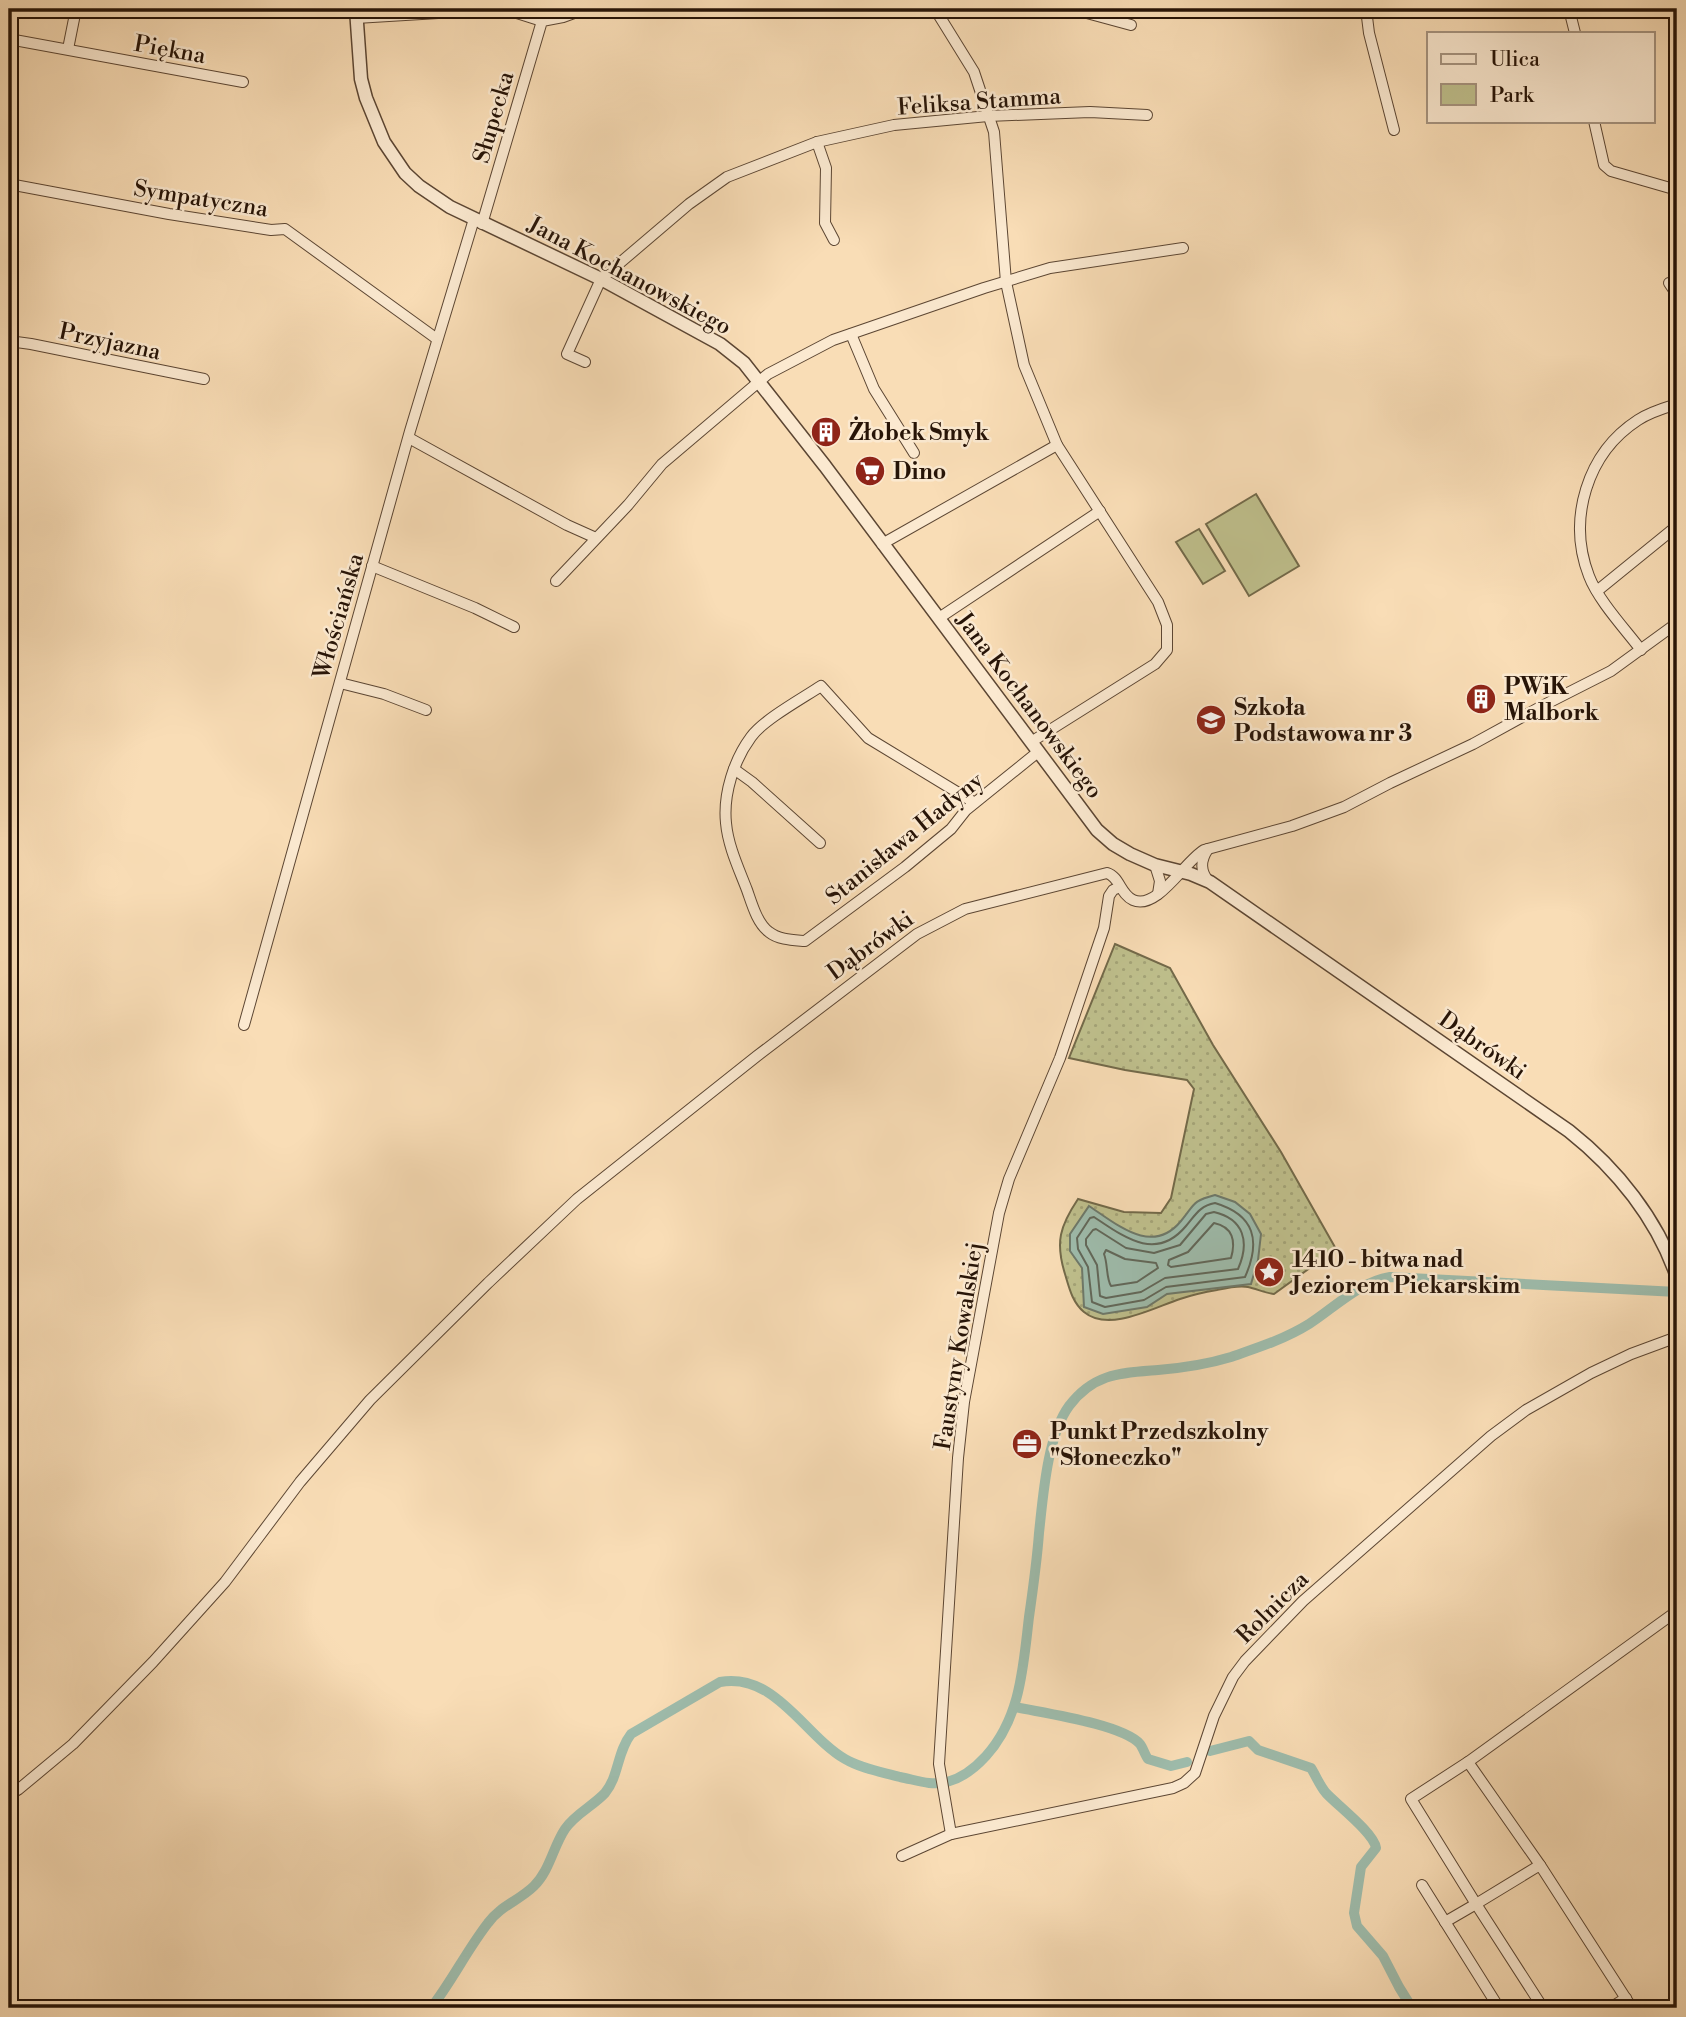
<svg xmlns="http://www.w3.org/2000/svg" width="1686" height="2017" font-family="'Libre Bodoni',serif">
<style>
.grass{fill:url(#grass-dots);stroke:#736a4a;stroke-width:2}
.park{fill:#bfc08d;stroke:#736a4a;stroke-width:2}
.water{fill:#9ebcac;stroke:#6e796a;stroke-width:2}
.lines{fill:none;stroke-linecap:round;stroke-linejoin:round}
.shore{stroke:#62685a;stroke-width:2}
.canal{stroke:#9ebcac;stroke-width:10}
.minor-casing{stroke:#5c4633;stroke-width:12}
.tertiary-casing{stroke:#5c4633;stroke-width:15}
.minor{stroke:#fbe9d0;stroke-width:10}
.tertiary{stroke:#fbe9d0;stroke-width:12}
.labels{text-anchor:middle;stroke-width:5;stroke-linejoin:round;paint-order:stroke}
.street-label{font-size:23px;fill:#271407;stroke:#fbe9d0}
.poi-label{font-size:23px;font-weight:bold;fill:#271407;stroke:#fbe9d0;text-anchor:start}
</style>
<defs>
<pattern id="grass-dots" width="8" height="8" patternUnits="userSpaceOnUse" patternTransform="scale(1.75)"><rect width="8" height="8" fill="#bfc08d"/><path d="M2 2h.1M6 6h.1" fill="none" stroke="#a4a478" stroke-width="1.8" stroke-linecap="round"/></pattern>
</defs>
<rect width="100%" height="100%" fill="#f9ddb6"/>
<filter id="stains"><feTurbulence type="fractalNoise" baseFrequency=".00286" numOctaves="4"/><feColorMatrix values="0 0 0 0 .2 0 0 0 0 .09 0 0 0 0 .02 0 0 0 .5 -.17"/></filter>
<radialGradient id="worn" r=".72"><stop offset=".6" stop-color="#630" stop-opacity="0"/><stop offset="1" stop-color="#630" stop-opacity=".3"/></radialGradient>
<!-- grass -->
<path class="grass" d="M1115,944l55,24 43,77 68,107 55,97 -62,45c-9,-1 -17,-5 -26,-7 -9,-2 -22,1 -31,3 -12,2 -25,5 -37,9 -25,8 -71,34 -96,13 -12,-10 -15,-25 -19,-38 -10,-32 -5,-48 13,-75l46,13 37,1 10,-15 23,-109 -7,-9 -62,-10 -56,-12z"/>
<!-- park -->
<g class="park">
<polygon points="1256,494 1299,566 1249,596 1206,524"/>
<polygon points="1199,529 1225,571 1203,584 1176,542"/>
</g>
<!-- water -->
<path class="water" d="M1215,1195l20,7 15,12 11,20 -3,26 -7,24 -84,10 -20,13 -44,7 -19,-7 -2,-39 -12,-17v-17l19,-28c29,19 63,50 92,15 14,-17 11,-20 34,-26z"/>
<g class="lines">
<!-- shore -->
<g class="shore">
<path d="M1215,1203c40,12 46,38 30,74l-79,10 -22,13 -39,7 -13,-5 -4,-35 -10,-18 -1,-11 13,-20 4,-1c30,20 62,45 92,9 10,-12 14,-20 29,-23z"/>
<path d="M1214,1212c30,7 36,30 24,57l-73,9 -24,14 -35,6 -6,-2 -3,-31 -11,-20v-6l7,-9 3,-1 30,19 28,5 26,-8 26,-31z"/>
<path d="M1214,1223c19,4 22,18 17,35l-60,9 -3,-2 1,-5 19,-8z"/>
<path d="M1106,1250l19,9 31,4 2,5 -21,14 -26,4c-5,-8 -3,-22 -7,-32z"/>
</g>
<!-- canal -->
<g class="canal">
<path d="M1015,1707c28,6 107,17 125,37 3,4 5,11 8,15l23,7 16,-4"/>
<path d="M1210,1751l39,-10 9,9 53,18c5,8 9,18 15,25 11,12 48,40 50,55l-15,19 -7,46 3,13 26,30 16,31 13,21"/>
<path d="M431,2008c21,-27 36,-58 57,-85 12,-17 32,-23 46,-37 16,-16 19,-39 31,-57 10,-15 28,-23 40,-36 14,-17 12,-41 26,-59l89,-52c55,-10 84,53 125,77 17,10 37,13 55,18 16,3 31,9 47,5 15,-4 29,-15 39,-26 35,-39 37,-89 43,-139 4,-28 8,-56 10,-84 4,-36 8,-97 30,-127 25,-33 52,-33 89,-36 24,-2 50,-6 73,-13 26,-9 54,-18 78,-33 25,-16 50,-42 81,-47l287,15"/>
</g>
<!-- minor casing -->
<g class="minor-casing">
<g id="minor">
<polyline points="935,9 974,72 994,132 1006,282 1024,365 1057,445 1158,602 1167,625 1167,650 1155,664 1031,742"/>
<polyline points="1072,9 1131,25"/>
<polyline points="1366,9 1369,33 1394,130"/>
<polyline points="1543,9 1544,11 1553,9"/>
<polyline points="1569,9 1575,33"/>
<polyline points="356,18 504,9 542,21"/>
<polyline points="9,39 243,82"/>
<polyline points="68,49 76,9"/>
<polyline points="1594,121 1604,165 1611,171 1677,190"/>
<polyline points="817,142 826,168 825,223 834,240"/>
<polyline points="9,184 169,214 271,230 285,229 437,339"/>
<polyline points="482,224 542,21 563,17 585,9"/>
<polyline points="1669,283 1677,295"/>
<polyline points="851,334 874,389 914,453"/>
<polyline points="9,341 31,344 204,379"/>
<polyline points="585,362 567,354 601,279 689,204 727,177 817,142 894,125 988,116 1090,112 1147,115"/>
<polyline points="409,438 567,525 596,538"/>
<polyline points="882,544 1057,445"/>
<polyline points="372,566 475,608 514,627"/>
<polyline points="556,581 628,505 662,464 768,374 833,340 984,288 1050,268 1183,248"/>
<polyline points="1597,591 1677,526"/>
<polyline points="939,618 1100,511"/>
<path d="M1641,650c-16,-21 -43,-50 -52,-74 -22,-57 -2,-123 49,-156 12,-8 26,-12 39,-16"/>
<polyline points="340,683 384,694 426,710"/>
<polyline points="734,769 752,782 820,843"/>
<path d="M975,803l-107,-65 -47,-52c-18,12 -58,34 -70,51 -17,23 -28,57 -25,86 2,23 13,46 21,67 5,14 10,33 22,42 10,8 24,8 36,9l100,-74 46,-38 15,-19 72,-58"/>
<path d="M1208,849c-8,12 -8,22 1,33"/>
<polyline points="1155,865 1160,881 1158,894"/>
<polyline points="244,1025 410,431 474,219"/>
<polyline points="1468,1762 1540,1865"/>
<path d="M9,1795l10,-6 54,-45 80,-82 72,-80 75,-100 70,-82 118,-117 89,-84 180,-143 160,-122 48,-25 142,-36c13,4 13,21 26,27 24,11 52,-39 71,-50l88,-24 52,-19 46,-24 83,-39 71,-39 67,-34 66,-48"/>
<polyline points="951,1834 939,1764 958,1458 964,1402 999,1213 1009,1179 1060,1058 1104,928 1109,896 1113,890 1120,887"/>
<polyline points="902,1856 951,1834 1173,1788 1184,1783 1195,1773 1214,1716 1233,1677 1245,1661 1303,1601 1491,1436 1526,1410 1591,1373 1631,1354 1677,1337"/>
<polyline points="1422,1885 1499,2008"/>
<polyline points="1445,1922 1476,1904 1411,1799 1468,1762 1677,1611"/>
<polyline points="1543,2008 1476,1904 1540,1865 1632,2008"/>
<polyline points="1610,2008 1626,1998"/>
</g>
</g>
<!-- tertiary casing -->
<g class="tertiary-casing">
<path id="tertiary" d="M356,9l5,70 5,19 18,44 21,31 14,13 31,21 151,72 119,65 24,19 81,103 272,364 16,14 17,10 25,11 36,9 19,8 359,249c48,38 88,88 108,146"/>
</g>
<!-- minor -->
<use href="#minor" class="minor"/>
<!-- tertiary -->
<use href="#tertiary" class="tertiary"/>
</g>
<!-- icons -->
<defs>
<g id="building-disc" transform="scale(1.575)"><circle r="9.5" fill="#8f2418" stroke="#fbe9d0"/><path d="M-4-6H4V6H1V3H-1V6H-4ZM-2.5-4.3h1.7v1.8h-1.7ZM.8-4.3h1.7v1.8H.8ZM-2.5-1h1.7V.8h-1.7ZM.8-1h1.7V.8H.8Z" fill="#fff"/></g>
<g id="supermarket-disc" transform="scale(1.575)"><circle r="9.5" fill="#8f2418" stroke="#fbe9d0"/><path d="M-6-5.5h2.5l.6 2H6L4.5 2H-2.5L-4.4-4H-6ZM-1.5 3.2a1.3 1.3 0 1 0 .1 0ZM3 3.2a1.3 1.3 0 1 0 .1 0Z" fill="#fff"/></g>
<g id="school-disc" transform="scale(1.575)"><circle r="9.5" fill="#8f2418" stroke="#fbe9d0"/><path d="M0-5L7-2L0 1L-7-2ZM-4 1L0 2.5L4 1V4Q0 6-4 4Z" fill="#fff"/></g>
<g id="sight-disc" transform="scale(1.575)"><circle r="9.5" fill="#8f2418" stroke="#fbe9d0"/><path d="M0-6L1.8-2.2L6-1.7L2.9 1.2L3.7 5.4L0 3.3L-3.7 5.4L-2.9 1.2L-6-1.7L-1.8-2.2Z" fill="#fff"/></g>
<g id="office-disc" transform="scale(1.575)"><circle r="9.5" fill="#8f2418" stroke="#fbe9d0"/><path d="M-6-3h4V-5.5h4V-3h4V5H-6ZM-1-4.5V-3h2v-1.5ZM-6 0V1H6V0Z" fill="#fff"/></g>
</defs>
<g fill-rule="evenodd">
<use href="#building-disc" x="826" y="432"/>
<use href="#supermarket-disc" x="870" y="471"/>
<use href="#building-disc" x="1481" y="699"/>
<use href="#school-disc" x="1211" y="720"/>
<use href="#sight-disc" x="1269" y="1272"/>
<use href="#office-disc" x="1027" y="1444"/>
</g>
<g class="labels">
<!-- street labels -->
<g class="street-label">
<text transform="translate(170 49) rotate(10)" y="8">Piękna</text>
<text transform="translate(979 101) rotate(-4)" y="8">Feliksa Stamma</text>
<text transform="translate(493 117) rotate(-74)" y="8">Słupecka</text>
<text transform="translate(201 198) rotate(9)" y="8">Sympatyczna</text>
<text transform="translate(630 275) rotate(28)" y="8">Jana Kochanowskiego</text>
<text transform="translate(110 341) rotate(12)" y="8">Przyjazna</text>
<text transform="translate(338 616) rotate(-74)" y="8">Włościańska</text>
<text transform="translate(1030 705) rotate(53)" y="8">Jana Kochanowskiego</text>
<text transform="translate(904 838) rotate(-39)" y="8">Stanisława Hadyny</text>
<text transform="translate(870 945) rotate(-36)" y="8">Dąbrówki</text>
<text transform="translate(1483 1045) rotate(35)" y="8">Dąbrówki</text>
<text transform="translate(958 1346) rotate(-81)" y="8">Faustyny Kowalskiej</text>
<text transform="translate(1272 1607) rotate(-45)" y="8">Rolnicza</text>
</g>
<!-- poi labels -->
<g class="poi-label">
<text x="849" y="440">Żłobek Smyk</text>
<text x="893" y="479">Dino</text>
<text x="1504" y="694">PWiK<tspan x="1504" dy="26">Malbork</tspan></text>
<text x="1234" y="715">Szkoła<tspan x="1234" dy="26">Podstawowa nr 3</tspan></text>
<text x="1292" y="1267">1410 - bitwa nad<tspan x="1292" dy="26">Jeziorem Piekarskim</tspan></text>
<text x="1050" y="1439">Punkt Przedszkolny<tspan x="1050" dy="26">"Słoneczko"</tspan></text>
</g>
</g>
<!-- margin -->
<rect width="1686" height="2017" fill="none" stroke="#f9ddb6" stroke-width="35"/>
<rect x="10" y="10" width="1665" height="1996" fill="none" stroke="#271407" stroke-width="3.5"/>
<rect x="18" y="18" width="1651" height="1982" fill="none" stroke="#271407" stroke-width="2"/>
<!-- legend -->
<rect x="1427" y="32" width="228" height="91" fill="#fbe9d0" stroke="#a69480" stroke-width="2"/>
<rect x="1441" y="54" width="35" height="10" fill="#fbe9d0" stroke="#a69480" stroke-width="2"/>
<text x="1490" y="66" font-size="21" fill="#271407">Ulica</text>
<rect x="1441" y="84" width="35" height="21" fill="#bfc08d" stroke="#a69480" stroke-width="2"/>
<text x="1490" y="102" font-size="21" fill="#271407">Park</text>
<rect width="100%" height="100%" filter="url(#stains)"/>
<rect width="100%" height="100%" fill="url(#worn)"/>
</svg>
